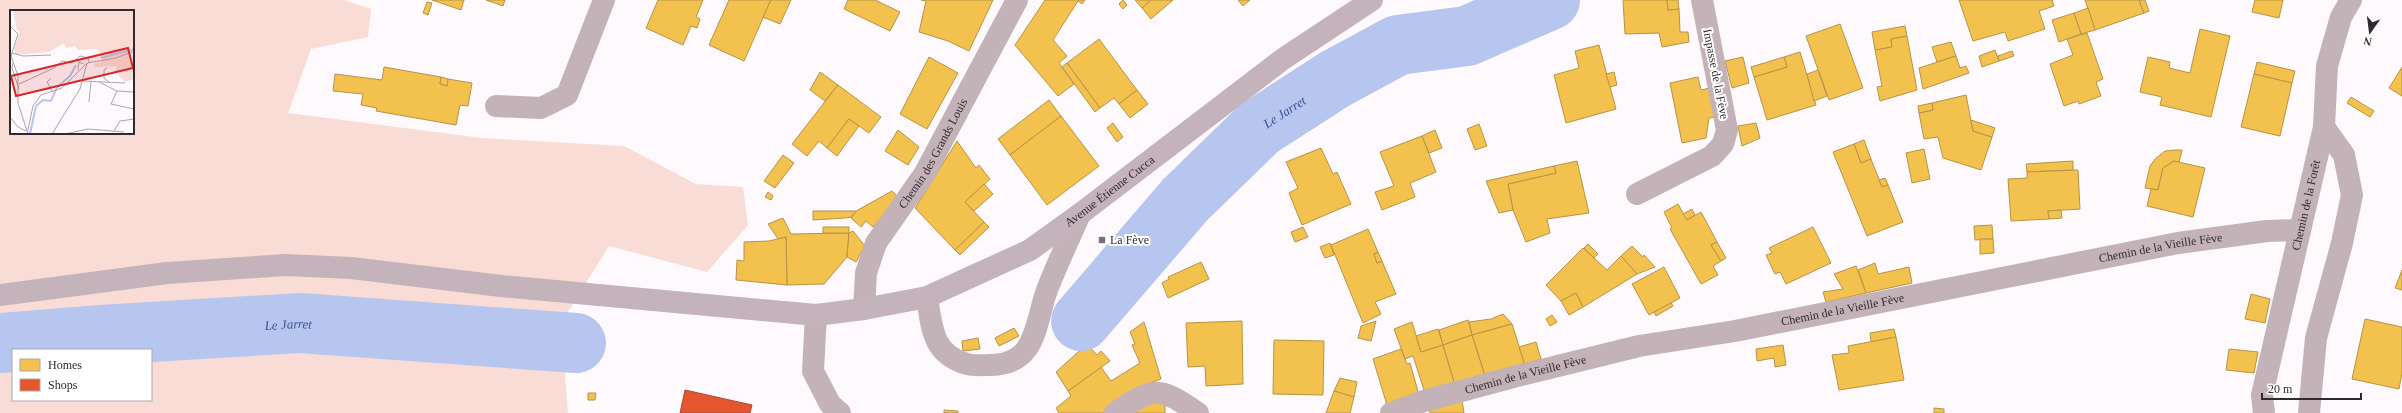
<svg xmlns="http://www.w3.org/2000/svg" width="2402" height="413" font-family="'Times New Roman',serif">
<style>
.green{fill:#fadcd6;fill-rule:evenodd}
.homes{fill:#f2c14e;stroke:#b89345}
.shops{fill:#e4572e;stroke:#ae492e}
.lines{fill:none;stroke-linecap:round;stroke-linejoin:round}
.river{stroke:#b7c6ef;stroke-width:60}
.minor{stroke:#c3b2b7;stroke-width:22}
.major{stroke:#c4b3ba;stroke-width:22}
.poi-dot{fill:#787277;stroke:#fff;stroke-width:1.5}
.labels{text-anchor:middle;stroke-width:4;stroke-linejoin:round;paint-order:stroke}
.street-label{font-size:12px;fill:#30292f;stroke:#fff}
.poi-label{font-size:12px;fill:#30292f;stroke:#fff;text-anchor:start}
.water-label{font-size:13px;font-style:italic;fill:#3a5096;stroke:#fff}
.inset-river{fill:none;stroke:#b7c6ef;stroke-width:2}
.inset-road{fill:none;stroke:#aba6ab;stroke-width:1}
.view{fill:#d62828;fill-opacity:0.15;stroke:#d62828;stroke-width:2}
.inset-edge{fill:none;stroke:#30292f;stroke-width:2}
</style>
<rect width="100%" height="100%" fill="#fdf9fd"/>
<!-- green -->
<path class="green" d="M0,0h344l27,9 -3,28 -57,12 -23,64 194,25 142,8 72,38 47,3 5,38 -41,47 -98,-26 -48,77 7,90h-568zM11,11h122v122h-122zM13,350h138v50h-138z"/>
<!-- homes -->
<g class="homes">
<polygon points="432,0 464,0 461,10"/>
<polygon points="486,0 505,0 503,6"/>
<polygon points="658,0 703,0 696,17 700,19 697,28 691,26 683,45 646,28"/>
<polygon points="729,0 771,0 744,61 709,45"/>
<polygon points="771,0 791,0 780,24 763,17"/>
<polygon points="848,0 875,0 900,12 890,31 844,9"/>
<polygon points="921,0 993,0 969,51 948,41 919,32 926,1"/>
<polygon points="1045,0 1085,0 1082,4 1078,1 1053,40 1067,56 1059,63 1074,84 1058,96 1015,45"/>
<polygon points="1123,0 1127,5 1123,9 1119,4"/>
<polygon points="1135,0 1151,0 1142,8"/>
<polygon points="1151,0 1173,0 1151,19 1142,8"/>
<polygon points="1238,0 1250,0 1243,6"/>
<polygon points="1623,0 1667,0 1668,10 1679,9 1680,32 1688,32 1689,42 1662,47 1659,33 1625,34"/>
<polygon points="1667,0 1678,0 1679,9 1668,10"/>
<polygon points="1959,0 2052,0 2054,6 2039,11 2045,29 2008,41 2005,32 1973,41"/>
<polygon points="2085,0 2139,0 2144,13 2095,30"/>
<polygon points="2139,0 2145,0 2149,11 2144,13"/>
<polygon points="2255,0 2283,0 2279,18 2252,12"/>
<polygon points="427,2 432,3 428,15 423,13"/>
<polygon points="2088,8 2095,30 2081,34 2074,13"/>
<polygon points="2074,13 2081,34 2059,42 2052,20"/>
<polygon points="1840,24 1863,88 1829,100 1806,36"/>
<polygon points="1905,26 1907,36 1891,39 1892,47 1875,50 1872,32"/>
<polygon points="2200,29 2230,36 2211,117 2160,105 2162,97 2140,92 2148,57 2170,62 2169,68 2190,73"/>
<polygon points="2087,33 2103,79 2096,82 2101,96 2079,104 2078,101 2064,106 2050,64 2073,55 2067,39"/>
<polygon points="1907,36 1917,90 1880,101 1877,87 1882,86 1875,50 1892,47 1891,39"/>
<polygon points="1099,39 1137,90 1119,104 1114,98 1100,108 1067,63"/>
<polygon points="1951,42 1956,56 1937,62 1932,47"/>
<polygon points="1599,45 1616,109 1566,123 1554,75 1579,68 1575,51"/>
<polygon points="1995,50 1999,61 1982,67 1979,56"/>
<polygon points="2012,51 2014,56 1999,61 1998,56"/>
<polygon points="1800,52 1816,105 1767,120 1754,77 1787,67 1784,57"/>
<polygon points="1956,56 1960,68 1966,66 1969,73 1923,89 1919,68"/>
<polygon points="929,57 958,73 927,129 900,114"/>
<polygon points="1743,57 1749,83 1732,88 1725,61"/>
<polygon points="1784,57 1787,67 1754,77 1751,67"/>
<polygon points="2257,62 2295,71 2292,83 2254,74"/>
<polygon points="1067,63 1100,108 1095,112 1062,67"/>
<polygon points="384,67 441,77 440,84 447,86 448,79 472,83 468,106 460,105 456,125 376,111 377,108 361,105 363,94 333,91 335,74 382,80"/>
<polygon points="2402,67 2402,96 2389,88"/>
<polygon points="1818,70 1827,96 1814,101 1807,74"/>
<polygon points="820,72 838,85 825,101 810,90"/>
<polygon points="1614,72 1617,85 1610,87 1606,74"/>
<polygon points="2254,74 2292,83 2280,136 2241,127"/>
<polygon points="441,77 448,79 447,86 440,84"/>
<polygon points="1698,77 1701,90 1710,88 1716,117 1709,118 1706,138 1682,143 1670,83"/>
<polygon points="838,85 881,117 869,133 849,119 827,148 819,141 807,156 792,144"/>
<polygon points="1137,90 1148,104 1130,118 1119,104"/>
<polygon points="1966,95 1973,131 1992,137 1981,170 1943,158 1938,137 1924,139 1919,113 1933,110 1932,103"/>
<polygon points="2351,97 2374,111 2370,117 2347,103"/>
<polygon points="1049,100 1061,116 1010,155 998,139"/>
<polygon points="1932,103 1933,110 1919,113 1918,106"/>
<polygon points="1061,116 1099,166 1047,205 1010,155"/>
<polygon points="849,119 859,126 837,156 827,148"/>
<polygon points="1971,120 1995,128 1992,137 1973,131"/>
<polygon points="1113,123 1123,137 1117,142 1107,128"/>
<polygon points="1756,123 1760,138 1742,146 1738,126"/>
<polygon points="1479,124 1487,146 1475,150 1467,129"/>
<polygon points="898,130 919,147 908,165 885,151"/>
<polygon points="1435,130 1442,148 1429,153 1422,136"/>
<polygon points="1422,136 1436,172 1410,183 1415,197 1382,210 1375,192 1394,186 1380,152"/>
<polygon points="1864,140 1871,159 1861,163 1854,144"/>
<polygon points="957,141 976,168 979,165 990,179 965,202 984,222 955,250 915,208"/>
<polygon points="1854,144 1861,163 1871,159 1882,187 1888,185 1903,222 1867,236 1833,152"/>
<polygon points="1321,148 1333,174 1337,172 1351,204 1302,225 1289,193 1298,188 1286,162"/>
<polygon points="1924,149 1930,179 1912,183 1906,153"/>
<polygon points="2175,150 2182,150 2179,163 2174,161 2163,168 2158,190 2145,188 2150,166 2155,159 2165,151"/>
<polygon points="783,155 794,163 775,188 764,181"/>
<polygon points="1577,161 1589,213 1547,219 1550,233 1526,242 1513,210 1508,184 1556,173 1554,166"/>
<polygon points="2073,161 2073,170 2027,172 2026,164"/>
<polygon points="2174,161 2205,168 2193,217 2147,206 2151,189 2158,190 2163,168"/>
<polygon points="1554,166 1556,173 1508,184 1513,210 1499,213 1486,181"/>
<polygon points="2078,170 2080,209 2048,211 2049,219 2011,221 2008,179 2027,178 2027,172"/>
<polygon points="1885,178 1888,185 1882,187 1879,180"/>
<polygon points="984,184 993,194 974,211 965,202"/>
<polygon points="892,191 899,198 873,227 866,221 861,227 851,218 856,211"/>
<polygon points="768,192 773,196 771,200 765,197"/>
<polygon points="1678,204 1687,220 1701,212 1717,242 1711,245 1721,261 1713,266 1718,275 1701,284 1670,229 1672,228 1664,212"/>
<polygon points="1692,209 1695,215 1687,220 1683,214"/>
<polygon points="2061,210 2062,218 2049,219 2048,211"/>
<polygon points="813,211 856,211 851,217 846,218 813,220"/>
<polygon points="783,218 791,234 849,233 847,257 824,284 787,285 786,237 778,239 768,224"/>
<polygon points="984,222 989,227 960,255 955,250"/>
<polygon points="1992,225 1993,239 1975,240 1974,226"/>
<rect x="823" y="227" width="26" height="6"/>
<polygon points="1303,227 1308,237 1295,242 1291,232"/>
<polygon points="1813,227 1831,263 1786,284 1780,272 1775,274 1766,255 1772,253 1769,248"/>
<polygon points="1368,229 1378,252 1374,254 1377,263 1382,261 1396,294 1375,302 1381,314 1363,323 1331,245"/>
<polygon points="853,231 865,246 856,262 847,257 849,233"/>
<polygon points="786,237 787,285 736,280 737,260 744,261 744,242 769,241"/>
<polygon points="1980,239 1993,239 1994,253 1980,254"/>
<polygon points="1717,242 1726,258 1721,261 1711,245"/>
<polygon points="1330,243 1334,255 1325,258 1320,247"/>
<polygon points="1588,244 1598,254 1594,258 1584,248"/>
<polygon points="1632,246 1643,257 1644,255 1655,267 1637,274 1621,256"/>
<polygon points="1583,248 1607,270 1621,256 1637,274 1583,307 1576,293 1561,301 1546,285"/>
<polygon points="1378,252 1382,261 1377,263 1374,254"/>
<polygon points="1201,262 1209,279 1168,298 1162,283 1169,279 1168,277"/>
<polygon points="1875,263 1878,274 1909,267 1912,283 1866,293 1858,270"/>
<polygon points="1856,266 1866,293 1826,302 1823,292 1843,289 1834,274"/>
<polygon points="1664,267 1680,298 1649,315 1632,284"/>
<polygon points="2402,270 2402,290 2395,288"/>
<polygon points="1576,293 1583,307 1569,315 1561,301"/>
<polygon points="2251,294 2270,299 2265,323 2245,319"/>
<polygon points="1671,303 1673,306 1656,316 1654,312"/>
<polygon points="1503,314 1512,324 1472,335 1469,322 1491,319"/>
<polygon points="1552,315 1557,322 1550,326 1546,319"/>
<polygon points="2365,319 2402,327 2402,373 2399,389 2352,379"/>
<polygon points="1468,320 1472,335 1443,345 1439,330"/>
<polygon points="1242,321 1243,384 1206,386 1205,366 1188,367 1186,323"/>
<polygon points="1376,321 1371,341 1358,338 1361,326"/>
<polygon points="1144,322 1161,379 1150,383 1103,413 1059,413 1056,408 1071,396 1068,391 1101,367 1111,381 1140,363 1132,345 1135,344 1130,332"/>
<polygon points="1412,322 1421,352 1443,345 1455,385 1425,393 1413,356 1405,359 1394,329"/>
<polygon points="1512,324 1525,365 1485,376 1472,335"/>
<polygon points="1014,328 1019,336 999,346 995,338"/>
<polygon points="1438,329 1443,345 1421,352 1416,336"/>
<polygon points="1894,329 1896,337 1871,342 1870,333"/>
<polygon points="1472,335 1485,376 1455,385 1443,345"/>
<polygon points="1896,337 1904,380 1839,390 1832,355 1849,353 1848,346"/>
<polygon points="978,338 980,349 963,351 962,341"/>
<polygon points="1274,340 1324,341 1323,395 1273,394"/>
<polygon points="1536,342 1541,359 1525,365 1519,347"/>
<polygon points="1087,344 1097,355 1101,351 1110,361 1068,391 1056,372"/>
<polygon points="1783,345 1786,365 1775,367 1774,358 1757,361 1756,349"/>
<polygon points="1401,349 1407,364 1410,363 1419,395 1387,405 1373,359"/>
<polygon points="2229,349 2258,352 2254,373 2226,370"/>
<polygon points="1340,378 1357,382 1354,397 1334,391"/>
<polygon points="1334,391 1354,397 1350,413 1326,413"/>
<polygon points="588,393 596,393 595,400 588,400"/>
<polygon points="1462,400 1464,413 1430,413 1429,408"/>
<polygon points="1143,402 1165,402 1165,413 1127,413"/>
<polygon points="1934,408 1944,409 1944,413 1934,413"/>
<polygon points="944,410 958,411 958,413 944,413"/>
</g>
<!-- shops -->
<polygon class="shops" points="685,390 752,405 750,413 680,413"/>
<g class="lines">
<!-- river -->
<g class="river">
<path id="s1" d="M1081,321l104,-121 74,-72 76,-49 63,-34 69,-9 83,-36"/>
<path id="s2" d="M0,343l101,-8 199,-12 276,20"/>
</g>
<!-- minor -->
<g class="minor">
<polyline points="496,106 541,108 567,95 604,0"/>
<polyline points="1637,194 1712,156 1723,144 1727,130 1702,0"/>
<path d="M927,297c5,31 5,57 40,67 7,2 16,1 24,1 47,-1 44,-43 56,-75 10,-26 22,-51 33,-76"/>
<path id="s3" d="M864,309l2,-36 10,-30 49,-70 92,-173"/>
<polyline points="816,315 813,371 830,404 840,413"/>
<path d="M1115,413c40,-27 43,-27 83,0"/>
<path id="s4" d="M1391,413l33,-12 101,-27 114,-28 96,-15 443,-88 89,-12 32,-1"/>
<path id="s5" d="M2264,413l-2,-18 62,-268 3,-61 14,-49 10,-17"/>
<polyline points="2309,413 2316,338 2342,243 2352,195 2344,155 2324,127"/>
</g>
<!-- major -->
<path class="major" id="s6" d="M0,295l167,-22 118,-8 66,3 150,18 315,29 48,-6 63,-12 103,-47 50,-36 203,-155 89,-59"/>
</g>
<!-- markers -->
<rect class="poi-dot" x="1098" y="236" width="8" height="8" rx="2"/>
<g class="labels">
<!-- street labels -->
<g class="street-label">
<text transform="translate(1716 74) rotate(79)" y="4">Impasse de la Fève</text>
<text dy="4" stroke="none"><textPath href="#s3" startOffset="174">Chemin des Grands Louis</textPath></text>
<text dy="4" stroke="none"><textPath href="#s6" startOffset="1145">Avenue Étienne Cucca</textPath></text>
<text dy="4" stroke="none"><textPath href="#s5" startOffset="213">Chemin de la Forêt</textPath></text>
<text dy="4" stroke="none"><textPath href="#s4" startOffset="788">Chemin de la Vieille Fève</textPath></text>
<text dy="4" stroke="none"><textPath href="#s4" startOffset="464">Chemin de la Vieille Fève</textPath></text>
<text dy="4" stroke="none"><textPath href="#s4" startOffset="140">Chemin de la Vieille Fève</textPath></text>
</g>
<!-- poi labels -->
<g class="poi-label">
<text x="1110" y="244">La Fève</text>
</g>
<!-- water labels -->
<g class="water-label">
<text dy="5" stroke="none"><textPath href="#s1" startOffset="293">Le Jarret</textPath></text>
<text dy="5" stroke="none"><textPath href="#s2" startOffset="289">Le Jarret</textPath></text>
</g>
</g>
<!-- overview -->
<g transform="translate(10 10)">
<rect width="124" height="124" fill="#fdf9fd"/>
<path d="M3,0h121v69l-9,3 -6,-6v-4h-4l2,-6 -23,1 1,-4h5l2,-4 -4,-10 -20,1 -3,-4 -9,2 -2,-5 -15,9 -33,3 -2,-6 6,-18 -3,-1z" fill="#fadcd6"/>
<path class="inset-river" d="M91,48l33,-9M20,124l6,-28 7,-6 8,1 6,-14 13,-11 6,-11"/>
<path class="inset-road" d="M0,16l8,8 -7,22 7,20v27l9,28M2,43l11,3 28,-1M3,53l-1,5 7,21M97,58l-3,2v8l6,5M68,60l1,-8 5,2M41,68l-4,4 5,9M73,71l42,2M89,72l18,9 17,1M9,74l35,-16 8,-7 10,2 8,-7 8,2 1,4M107,81l-6,13 23,5M79,92l2,-21M0,107l8,10 8,4M104,121l6,-10 14,-2M17,124l6,-28 8,-11 21,-7 25,-25 29,-5 18,-7M42,124l28,-45 7,-26M55,124l23,-5 36,3"/>
<path class="view" d="M118,38l5,20 -117,28 -5,-20z"/>
<rect width="124" height="124" class="inset-edge"/>
</g>
<!-- legend -->
<rect x="12" y="349" width="140" height="52" fill="#ffffff" stroke="#aca9ac"/>
<rect x="20" y="359" width="20" height="12" fill="#f2c14e" stroke="#aca9ac"/>
<text x="48" y="369" font-size="12" fill="#30292f">Homes</text>
<rect x="20" y="379" width="20" height="12" fill="#e4572e" stroke="#aca9ac"/>
<text x="48" y="389" font-size="12" fill="#30292f">Shops</text>
<!-- north arrow -->
<g transform="translate(2370 32) rotate(194)" stroke="#ffffff" stroke-width="3" paint-order="stroke">
<path d="M0-3L7 15L0 10L-7 15Z" fill="#30292f"/>
<text y="-6" font-size="11" font-weight="bold" text-anchor="middle" fill="#30292f">N</text>
</g>
<!-- scale -->
<path d="M2262 393v6h99v-6" fill="none" stroke="#30292f" stroke-width="2"/>
<text x="2268" y="393" font-size="12" fill="#30292f" stroke="#ffffff" stroke-width="3" paint-order="stroke">20 m</text>
</svg>
